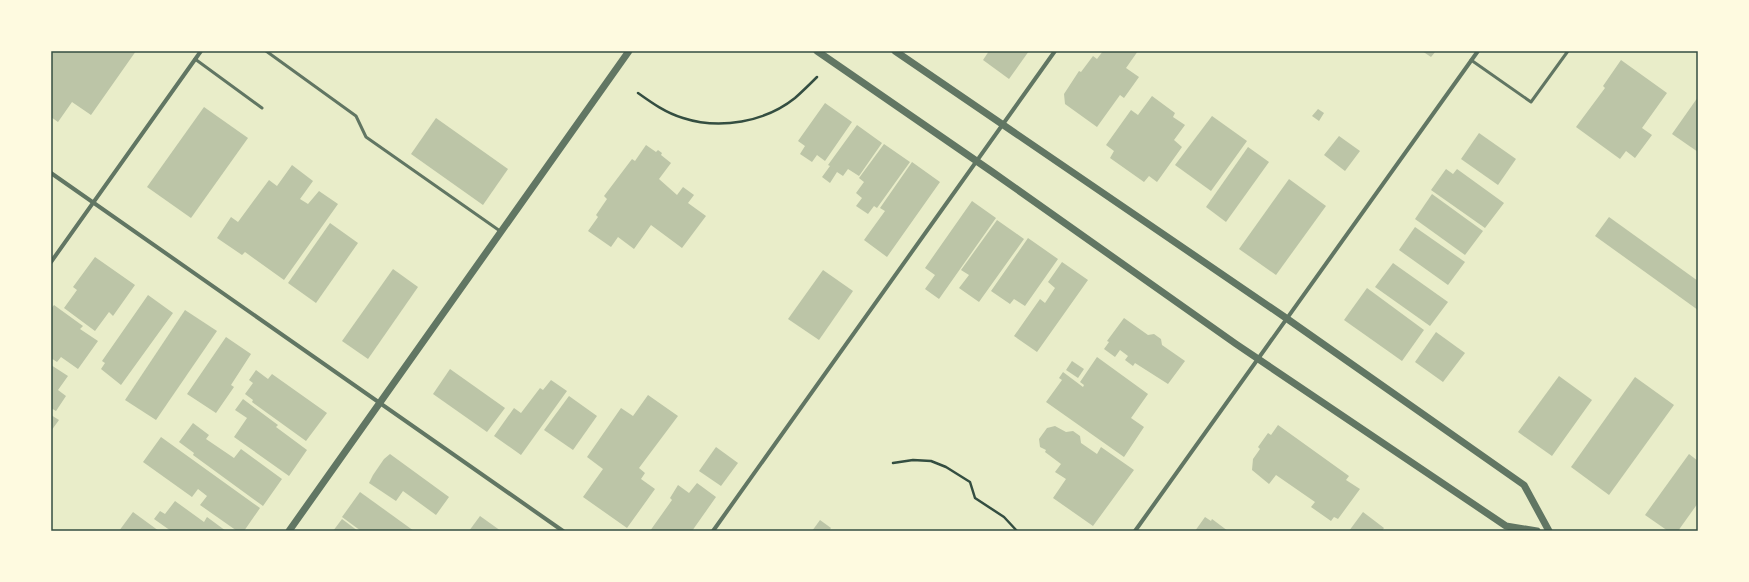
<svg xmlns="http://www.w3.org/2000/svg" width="1749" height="582" font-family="Quicksand,sans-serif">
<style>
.building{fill:#bcc5a7}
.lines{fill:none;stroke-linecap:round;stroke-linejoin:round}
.path{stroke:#344e41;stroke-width:2.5}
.service{stroke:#617663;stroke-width:3}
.minor{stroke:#617663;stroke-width:4}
.tertiary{stroke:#617663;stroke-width:7}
.neatline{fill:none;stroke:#344e41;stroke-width:1.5}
</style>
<rect width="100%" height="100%" fill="#e9edc9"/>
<!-- building -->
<g class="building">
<polygon points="51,51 136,51 91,115 72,102 58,122 51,117"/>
<polygon points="989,51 1029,51 1009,79 983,60"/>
<polygon points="1103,51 1138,51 1126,68 1139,77 1124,98 1120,95 1097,127 1065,104 1064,94 1079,71 1081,72 1093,56 1097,59"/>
<polygon points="1422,51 1436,51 1431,57"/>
<polygon points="1621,60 1667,93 1642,128 1652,135 1635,158 1626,151 1620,159 1576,127 1605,88 1603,86"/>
<polygon points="1152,96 1175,113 1173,117 1185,125 1174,140 1182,147 1157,182 1149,176 1144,182 1110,158 1114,151 1106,145 1131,110 1138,115"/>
<polygon points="1698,97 1698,152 1672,134"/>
<polygon points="825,103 852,122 825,161 817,155 812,162 800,154 805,146 798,141"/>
<polygon points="204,107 248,138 191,218 147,187"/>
<polygon points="1318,109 1324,113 1319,121 1312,116"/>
<polygon points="1212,116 1247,141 1211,191 1175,165"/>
<polygon points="436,118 508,169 483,205 411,154"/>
<polygon points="857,125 882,143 859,176 848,169 843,176 837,172 830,183 822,177 830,166 828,165"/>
<polygon points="1479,133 1516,159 1498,185 1461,159"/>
<polygon points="1339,136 1360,151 1345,171 1324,155"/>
<polygon points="884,144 910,162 877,208 874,206 868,214 856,206 862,198 856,193 864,182 859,178"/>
<polygon points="646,145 656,152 658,150 662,153 661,155 671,163 659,179 677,195 683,187 694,195 688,203 706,216 682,248 651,225 634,249 618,237 611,247 588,231 598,217 596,215 607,199 604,196 632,159 635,161"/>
<polygon points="1248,147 1269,162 1226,222 1206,207"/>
<polygon points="912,162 940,182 887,257 864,240 885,211 880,208"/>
<polygon points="292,165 313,181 300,199 308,204 319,191 338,204 284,280 245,252 242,255 217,238 231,217 238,222 269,180 277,186"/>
<polygon points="1446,169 1453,174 1457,169 1504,203 1485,228 1431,190"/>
<polygon points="1289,179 1326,206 1276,275 1239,249"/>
<polygon points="1432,194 1483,231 1465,255 1415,219"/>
<polygon points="972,201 996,218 939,299 925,289 935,275 925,268"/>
<polygon points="1609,217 1698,281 1698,310 1595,236"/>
<polygon points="997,220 1024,239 979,302 959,288 969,275 961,270"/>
<polygon points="330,223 358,243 316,303 288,283"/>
<polygon points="1415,227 1465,262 1448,285 1399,250"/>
<polygon points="1028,238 1058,259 1025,306 1014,299 1010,304 991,291"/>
<polygon points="95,257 135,285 113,316 109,312 95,331 64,308 77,290 73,287"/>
<polygon points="1062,262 1088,280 1037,352 1014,336 1040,299 1045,303 1055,288 1048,282"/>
<polygon points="1393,263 1448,302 1430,326 1375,287"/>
<polygon points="393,269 418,287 368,359 342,341"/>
<polygon points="823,270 853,291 819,340 788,319"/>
<polygon points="1367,288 1424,330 1402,361 1344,320"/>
<polygon points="148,295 173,313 121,385 101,369 105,363 102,361"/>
<polygon points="54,305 83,326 80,329 98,341 78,369 61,357 57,362 51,358 51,309"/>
<polygon points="185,310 217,331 156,420 125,400"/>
<polygon points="1124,318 1148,335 1154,334 1161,339 1162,345 1185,361 1168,384 1135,363 1133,366 1125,360 1128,356 1120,350 1115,357 1104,349 1109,342 1107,341"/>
<polygon points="1436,332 1465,353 1443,382 1415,362"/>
<polygon points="226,337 251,354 231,385 234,387 216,413 187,394"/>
<polygon points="1097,357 1148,394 1131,418 1144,427 1124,457 1046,402 1062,380 1059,378 1063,372 1083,387 1084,385 1080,382"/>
<polygon points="1072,361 1084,369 1078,378 1066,370"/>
<polygon points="51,365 68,376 58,390 66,396 56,411 51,408"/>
<polygon points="450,369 505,408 487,432 433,394"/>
<polygon points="256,370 268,379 272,374 327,413 306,441 252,402 253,400 245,394 253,383 249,380"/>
<polygon points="1559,376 1592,400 1552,456 1518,432"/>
<polygon points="1635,377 1674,405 1609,495 1571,467"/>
<polygon points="551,380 567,391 521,455 494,436 514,408 521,413 540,388 543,390"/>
<polygon points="648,395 678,416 639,468 645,473 641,479 655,489 627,528 583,497 603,469 587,457 621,408 633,416"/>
<polygon points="569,396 597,416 573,450 544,430"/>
<polygon points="243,399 278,425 276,427 307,450 289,476 234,437 247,418 235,410"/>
<polygon points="51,415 59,420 51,431"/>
<polygon points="193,423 209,435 206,439 234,458 241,449 282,479 263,506 193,455 194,453 179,442"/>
<polygon points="1278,425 1349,476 1346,480 1360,489 1338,519 1334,517 1331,521 1311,507 1315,502 1276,475 1269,484 1252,470 1253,459 1260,449 1258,447 1268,433 1271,435"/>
<polygon points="1055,426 1066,432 1073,431 1080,436 1081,443 1097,454 1101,447 1134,470 1093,526 1053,498 1066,479 1055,472 1061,464 1045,452 1046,450 1040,447 1039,439 1047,428"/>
<polygon points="161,437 260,508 244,531 237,531 200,505 207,496 198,489 192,497 143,462"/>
<polygon points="716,447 738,463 721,486 699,471"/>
<polygon points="390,454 449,497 436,515 403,491 396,501 369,483 373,475 384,459"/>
<polygon points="1689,454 1698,461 1698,503 1678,531 1668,531 1645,515"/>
<polygon points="697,483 716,497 692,531 650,531 672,500 670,498 678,485 689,493"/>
<polygon points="360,492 414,531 361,531 342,517"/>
<polygon points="175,501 204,522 207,517 226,531 171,531 154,519 160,511 165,514"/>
<polygon points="133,512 159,531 119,531"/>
<polygon points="1363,512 1384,528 1382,531 1349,531"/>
<polygon points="480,516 501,531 469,531"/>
<polygon points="1205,517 1211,521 1212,519 1228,531 1195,531"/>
<polygon points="342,519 358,531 333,531"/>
<polygon points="820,520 831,528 829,531 812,531"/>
</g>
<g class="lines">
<!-- path -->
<g class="path">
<path d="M638,93c14,10 28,20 45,25 37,12 82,4 112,-20 8,-7 15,-14 22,-21"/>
<polyline points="893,463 913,460 931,461 946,467 970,482 975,498 1004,517 1017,531"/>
</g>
<!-- service -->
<g class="service">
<polyline points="266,51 356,116 366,137 500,231"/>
<polyline points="195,59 262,108"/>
<polyline points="1471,60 1531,102 1568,51"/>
</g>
<!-- minor -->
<g class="minor">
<polyline points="51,173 563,531"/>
<polyline points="51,262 201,51"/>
<polyline points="713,531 1055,51"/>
<polyline points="1135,531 1478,51"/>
</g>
<!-- tertiary -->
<g class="tertiary">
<polyline points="817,51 991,171 1236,344 1506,526 1537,531"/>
<polyline points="895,51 1286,318 1524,485 1549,531"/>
<polyline points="289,531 629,51"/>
</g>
</g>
<!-- border -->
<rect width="1749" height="582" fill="none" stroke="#fefae0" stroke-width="104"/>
<rect x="52" y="52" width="1645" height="478" class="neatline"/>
</svg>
